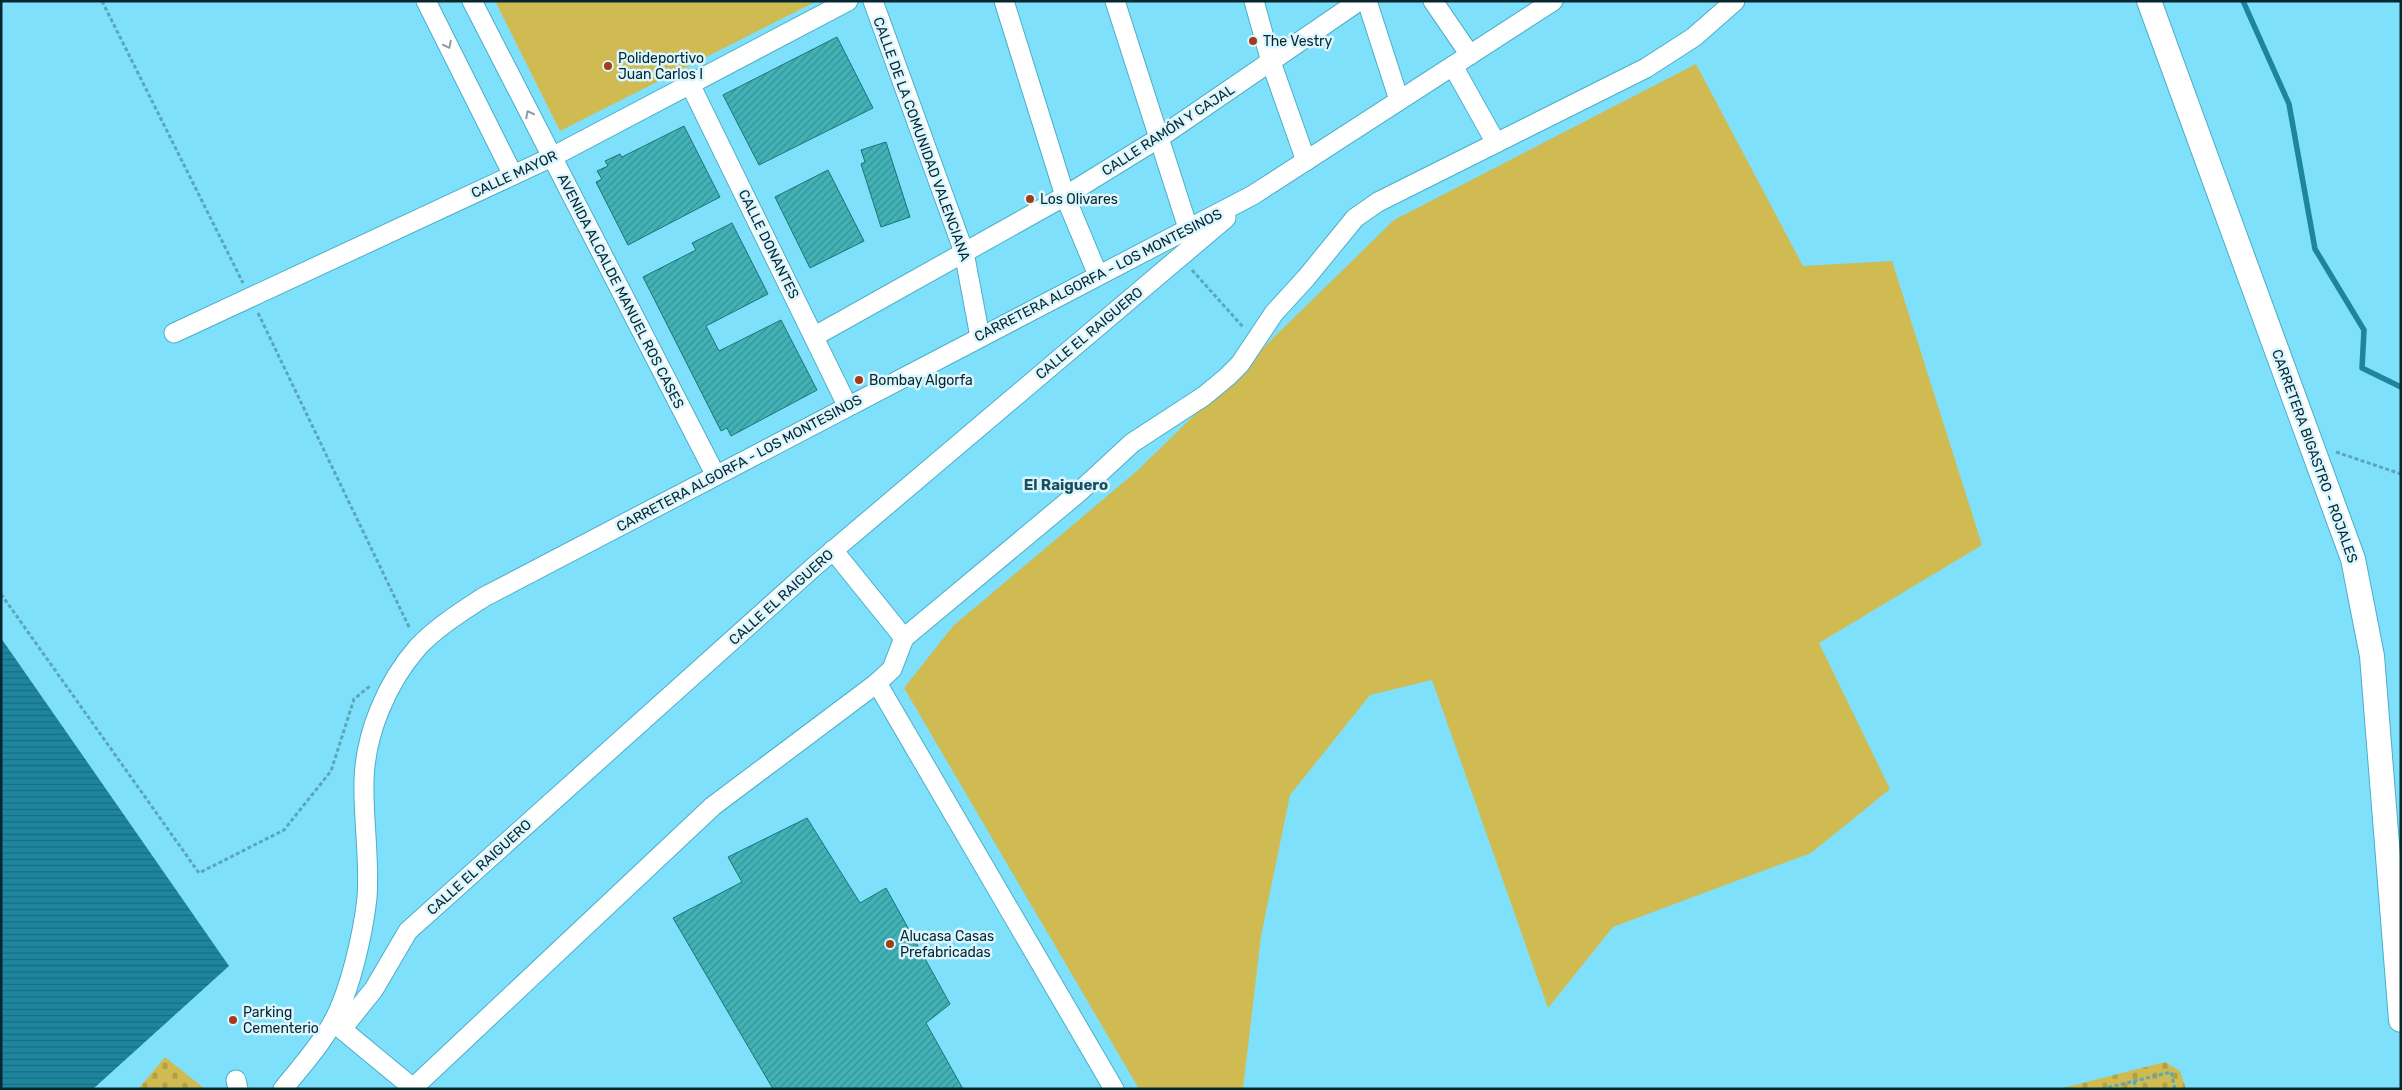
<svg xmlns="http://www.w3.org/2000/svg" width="2402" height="1090" font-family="Rubik,sans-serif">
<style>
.grass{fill:#cfbb51}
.cemetery{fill:url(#cemetery-stones)}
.water{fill:url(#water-rules)}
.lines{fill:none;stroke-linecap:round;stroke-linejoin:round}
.stream{stroke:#1e859e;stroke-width:5.5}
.building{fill:url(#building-hatch);stroke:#1b7477}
.minor-casing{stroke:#4baec9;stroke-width:21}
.major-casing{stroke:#4baec9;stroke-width:26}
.path{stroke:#5aa7bc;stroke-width:3;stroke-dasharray:4 2.5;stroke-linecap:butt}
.minor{stroke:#fff;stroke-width:19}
.major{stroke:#fff;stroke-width:24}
.oneway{stroke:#8f9ea2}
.poi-dot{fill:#a23b16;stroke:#dbf6fe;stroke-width:2}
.labels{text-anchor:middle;stroke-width:5;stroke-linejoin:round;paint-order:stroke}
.poi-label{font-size:14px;fill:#072730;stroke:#dbf6fe;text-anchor:start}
.street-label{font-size:14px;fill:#072730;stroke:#dbf6fe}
.neighbourhood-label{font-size:15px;font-weight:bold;fill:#1a4f5d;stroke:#dbf6fe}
</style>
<defs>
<pattern id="cemetery-stones" width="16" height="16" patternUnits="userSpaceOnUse" patternTransform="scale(1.25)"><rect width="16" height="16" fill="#cfbb51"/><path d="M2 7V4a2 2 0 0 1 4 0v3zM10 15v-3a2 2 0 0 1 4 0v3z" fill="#b0a147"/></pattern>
<pattern id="water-rules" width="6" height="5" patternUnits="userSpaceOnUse" patternTransform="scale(1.25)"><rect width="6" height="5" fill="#1e859e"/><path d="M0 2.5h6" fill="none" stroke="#186d81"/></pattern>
<pattern id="building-hatch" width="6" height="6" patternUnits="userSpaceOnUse" patternTransform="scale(1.25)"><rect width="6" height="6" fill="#42b2b6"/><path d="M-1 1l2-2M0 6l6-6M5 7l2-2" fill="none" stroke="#359194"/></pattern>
</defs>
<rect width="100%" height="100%" fill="#7fe0fb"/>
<!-- grass -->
<g class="grass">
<polygon points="495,1 817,1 560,131"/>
<polygon points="1696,64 1803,266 1892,261 1982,545 1819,643 1890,789 1811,853 1613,927 1548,1008 1432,680 1370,695 1290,795 1261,936 1243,1089 1139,1089 904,688 953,626 1138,470 1394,220"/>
</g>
<!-- cemetery -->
<g class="cemetery">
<polygon points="165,1057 205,1089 138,1089"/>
<polygon points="2165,1062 2180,1071 2186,1089 2059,1089"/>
</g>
<!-- water -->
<polygon class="water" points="1,638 229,966 93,1089 1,1089"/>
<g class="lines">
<!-- stream -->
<polyline class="stream" points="2243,1 2289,104 2315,249 2364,330 2362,368 2401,387"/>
</g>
<!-- building -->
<g class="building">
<polygon points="837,37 873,108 759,165 723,95"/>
<polygon points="684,126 720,197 628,245 596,182 602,179 597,171 608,166 605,161 620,154 622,157"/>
<polygon points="886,142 910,217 881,227 861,164 865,162 861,150"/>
<polygon points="828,170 864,241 810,268 775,197"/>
<polygon points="732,223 768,294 706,326 719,351 781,320 817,390 731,436 727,428 721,431 643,277 696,250 692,243"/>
<polygon points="807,818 860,903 886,888 950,1004 926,1023 963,1089 773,1089 673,918 742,882 728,857"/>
</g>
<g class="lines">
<!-- minor casing -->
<g class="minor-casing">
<g id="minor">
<polyline points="426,1 513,175"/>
<polyline points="472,1 715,474"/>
<polyline points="873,1 964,252 980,337"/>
<polyline points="1004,1 1065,196 1098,275"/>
<polyline points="1115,1 1188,228"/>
<polyline points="1254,1 1271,62 1306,161"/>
<polyline points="1367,1 1399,100"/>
<polyline points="1433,1 1470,55"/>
<polyline points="1453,66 1496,143"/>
<polyline points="690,84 847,405"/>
<polyline points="174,333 552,157 848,1"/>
<polyline points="815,336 1065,196 1159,138 1359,1"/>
<polyline points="833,550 904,638"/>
<polyline points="877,683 1114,1089"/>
<polyline points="333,1022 413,1088 713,806 877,683 892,669 904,638 1078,493 1132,443 1204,396 1227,377 1240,364 1274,313 1306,278 1355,218 1378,202 1646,68 1694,37 1735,1"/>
<polyline points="342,1029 374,989 408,931 816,565 1226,218"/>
<polyline points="236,1080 238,1089"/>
<path d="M283,1089c17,-21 37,-43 50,-67 17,-31 30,-88 34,-124 3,-38 -4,-78 -3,-117 1,-47 23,-99 54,-134 19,-20 43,-35 66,-50l769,-402 300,-194"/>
</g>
</g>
<!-- major casing -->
<g class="major-casing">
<polyline id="major" points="2149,1 2353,559 2372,656 2401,1020"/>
</g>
<!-- path -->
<g class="path">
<polyline points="102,1 243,283"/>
<polyline points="1192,270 1243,327"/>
<polyline points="258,313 410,629"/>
<polyline points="2336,452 2401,474"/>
<polyline points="1,594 199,873 284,830 331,771 354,699 370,686"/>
<polyline points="2134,1081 2136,1089"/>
<polyline points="2102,1089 2171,1072 2175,1089"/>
</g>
<!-- minor -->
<use href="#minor" class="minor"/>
<!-- major -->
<use href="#major" class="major"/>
</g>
<!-- one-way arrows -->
<defs><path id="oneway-chevron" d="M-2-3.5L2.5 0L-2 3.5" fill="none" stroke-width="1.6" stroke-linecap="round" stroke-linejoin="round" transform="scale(1.25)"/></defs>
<g class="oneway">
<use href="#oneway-chevron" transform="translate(448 45) rotate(63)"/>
<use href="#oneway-chevron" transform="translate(529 114) rotate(-117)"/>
</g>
<!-- markers -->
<g class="poi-dot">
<circle cx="1253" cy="41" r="5"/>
<circle cx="608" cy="66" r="5"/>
<circle cx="1030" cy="199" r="5"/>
<circle cx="859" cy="380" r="5"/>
<circle cx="890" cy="944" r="5"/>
<circle cx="233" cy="1020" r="5"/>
</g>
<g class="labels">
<!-- poi labels -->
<g class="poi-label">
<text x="1263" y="46">The Vestry</text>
<text x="618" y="63">Polideportivo<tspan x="618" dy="16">Juan Carlos I</tspan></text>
<text x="1040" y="204">Los Olivares</text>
<text x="869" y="385">Bombay Algorfa</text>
<text x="900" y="941">Alucasa Casas<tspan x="900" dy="16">Prefabricadas</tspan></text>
<text x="243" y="1017">Parking<tspan x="243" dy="16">Cementerio</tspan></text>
</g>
<!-- street labels -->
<g class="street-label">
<text transform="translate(1168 130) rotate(-33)" y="5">CALLE RAMÓN Y CAJAL</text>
<text transform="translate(922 139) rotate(70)" y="5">CALLE DE LA COMUNIDAD VALENCIANA</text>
<text transform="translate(514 174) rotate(-25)" y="5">CALLE MAYOR</text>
<text transform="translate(769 244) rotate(64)" y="5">CALLE DONANTES</text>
<text transform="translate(1098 275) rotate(-27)" y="5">CARRETERA ALGORFA - LOS MONTESINOS</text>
<text transform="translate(621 291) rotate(63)" y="5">AVENIDA ALCALDE MANUEL ROS CASES</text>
<text transform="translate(1089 333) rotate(-40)" y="5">CALLE EL RAIGUERO</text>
<text transform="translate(2315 456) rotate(70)" y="5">CARRETERA BIGASTRO - ROJALES</text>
<text transform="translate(739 463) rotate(-28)" y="5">CARRETERA ALGORFA - LOS MONTESINOS</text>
<text transform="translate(781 597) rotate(-42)" y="5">CALLE EL RAIGUERO</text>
<text transform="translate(479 867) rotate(-42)" y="5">CALLE EL RAIGUERO</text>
</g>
<!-- neighbourhood labels -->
<g class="neighbourhood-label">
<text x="1066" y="490">El Raiguero</text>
</g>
</g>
<!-- border -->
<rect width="2402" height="1090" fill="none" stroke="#072730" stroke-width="5"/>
</svg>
